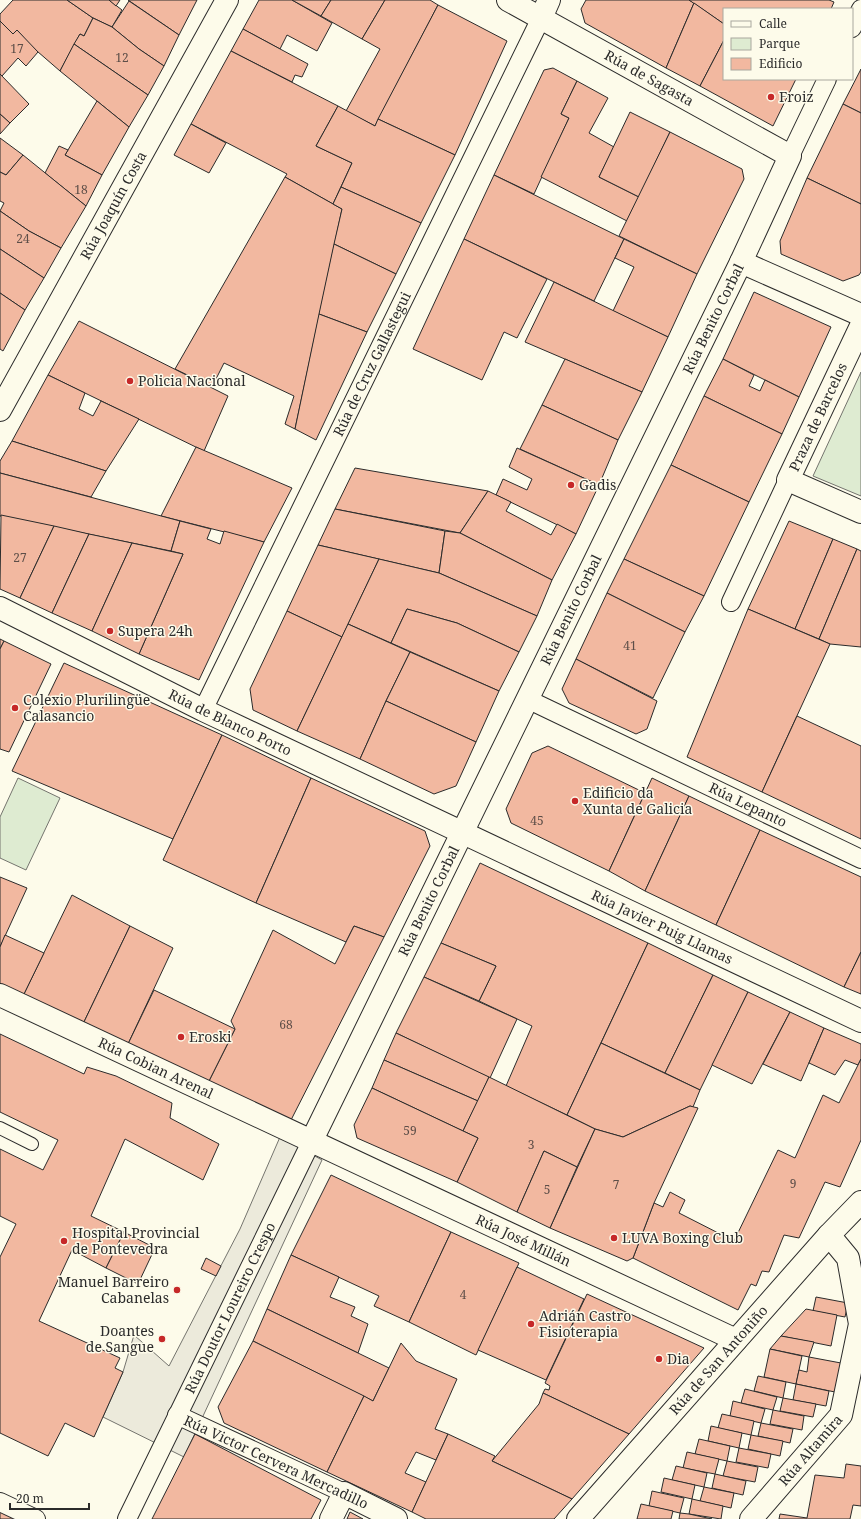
<svg xmlns="http://www.w3.org/2000/svg" width="861" height="1519" font-family="'Noto Serif',serif">
<style>
.green{fill:#deebd1;stroke:#74746e}
.parking{fill:#eceadb;stroke:#74746e}
.building{fill:#f2b8a0;stroke:#2b2b2b}
.lines{fill:none;stroke-linecap:round;stroke-linejoin:round}
.service-casing{stroke:#2b2b2b;stroke-width:14}
.pedestrian-casing{stroke:#2b2b2b;stroke-width:20}
.minor-casing{stroke:#2b2b2b;stroke-width:24}
.service{stroke:#fdfbea;stroke-width:12}
.pedestrian{stroke:#fdfbea;stroke-width:18}
.minor{stroke:#fdfbea;stroke-width:22}
.poi-dot{fill:#c62828;stroke:#fdfbea;stroke-width:1.5}
.labels{text-anchor:middle;stroke-width:3;stroke-linejoin:round;paint-order:stroke}
.number-label{font-size:12px;fill:#5d4e48}
.street-label{font-size:14px;fill:#2b2b2b;stroke:#fdfbea}
.poi-label{font-size:14px;fill:#2b2b2b;stroke:#fdfbea;text-anchor:start}
</style>
<rect width="100%" height="100%" fill="#fdfbea"/>
<!-- green -->
<g class="green">
<polygon points="861,372 861,496 813,476"/>
<polygon points="18,778 60,798 26,870 0,858 0,817"/>
</g>
<!-- parking -->
<polygon class="parking" points="280,1137 322,1160 184,1457 103,1417 123,1372 134,1335 169,1366 240,1229"/>
<!-- building -->
<g class="building">
<polygon points="13,0 67,0 93,18 84,36 80,34 60,71 30,45 17,30 13,34 0,21 0,14"/>
<polygon points="67,0 109,0 122,10 112,27 93,18"/>
<polygon points="109,0 120,0 116,6"/>
<polygon points="128,0 197,0 179,35"/>
<polygon points="259,0 292,0 332,23 317,51 287,35 280,49 243,29"/>
<polygon points="292,0 331,0 321,16"/>
<polygon points="331,0 385,0 362,39 321,16"/>
<polygon points="385,0 430,0 438,5 375,126 346,111 380,49 362,39"/>
<polygon points="586,0 689,0 694,3 666,68 585,23 581,9"/>
<polygon points="689,0 829,0 834,2 831,9 724,9 724,24"/>
<polygon points="129,1 179,35 164,66 139,49 112,27"/>
<polygon points="694,3 724,24 724,40 700,86 666,68"/>
<polygon points="438,5 507,41 455,155 378,119"/>
<polygon points="93,18 112,27 139,49 164,66 148,95 74,44 80,34 84,36"/>
<polygon points="0,21 13,34 17,30 38,52 26,66 18,58 2,76 0,74"/>
<polygon points="243,29 308,64 302,77 295,75 292,82 231,51"/>
<polygon points="724,40 724,79 796,79 773,126 700,86"/>
<polygon points="74,44 148,95 129,127 60,71"/>
<polygon points="231,51 338,106 316,146 352,163 333,204 285,177 287,174 191,124"/>
<polygon points="553,68 577,81 561,114 569,118 534,194 494,175 544,70"/>
<polygon points="861,69 861,113 843,104"/>
<polygon points="0,74 29,104 10,123 0,114"/>
<polygon points="577,81 608,98 589,133 614,147 599,177 639,197 627,221 541,177 569,118 561,114"/>
<polygon points="97,101 129,127 102,175 65,155"/>
<polygon points="843,104 861,113 861,204 807,178"/>
<polygon points="338,106 375,126 378,119 455,155 421,223 341,187 352,163 316,146"/>
<polygon points="630,112 670,132 639,197 599,177"/>
<polygon points="0,114 10,123 0,134"/>
<polygon points="191,124 226,143 209,173 174,155"/>
<polygon points="670,132 742,169 744,179 697,274 619,236"/>
<polygon points="0,138 23,155 6,175 0,172"/>
<polygon points="59,146 68,150 65,155 102,175 86,206 45,173"/>
<polygon points="23,155 86,206 61,248 29,231 0,211 4,203 0,201 0,172 6,175"/>
<polygon points="494,175 624,239 594,301 464,239"/>
<polygon points="285,177 342,209 295,429 285,424 294,396 224,363 212,387 175,369"/>
<polygon points="807,178 861,204 861,272 859,275 843,281 781,254 780,241"/>
<polygon points="341,187 421,223 396,274 334,244 342,209 333,204"/>
<polygon points="0,211 29,231 61,248 44,278 0,249"/>
<polygon points="464,239 547,279 517,338 504,332 482,380 413,349"/>
<polygon points="624,239 697,274 668,337 613,311 634,267 615,258"/>
<polygon points="334,244 396,274 367,332 319,314"/>
<polygon points="0,249 44,278 25,310 0,293"/>
<polygon points="554,282 668,337 642,392 525,342"/>
<polygon points="754,292 831,327 799,397 723,359"/>
<polygon points="0,293 25,310 3,351 0,349"/>
<polygon points="319,314 367,332 316,440 295,429"/>
<polygon points="79,321 228,396 204,451 48,375"/>
<polygon points="565,359 642,392 618,440 542,405"/>
<polygon points="723,359 754,375 749,386 760,391 765,380 799,397 782,434 704,396"/>
<polygon points="48,375 85,393 79,409 93,416 101,401 139,419 106,471 12,441"/>
<polygon points="704,396 782,434 749,502 671,465"/>
<polygon points="542,405 618,440 599,485 520,449"/>
<polygon points="12,441 106,471 91,497 0,473 0,461"/>
<polygon points="196,447 292,488 264,542 161,516"/>
<polygon points="517,448 599,485 576,534 496,495 503,479 527,490 532,479 509,467"/>
<polygon points="671,465 749,502 704,596 624,559"/>
<polygon points="355,468 488,491 460,533 335,509"/>
<polygon points="0,473 180,521 171,551 0,516"/>
<polygon points="488,491 511,502 506,511 551,535 557,524 576,534 552,580 460,533"/>
<polygon points="335,509 445,531 439,573 318,545"/>
<polygon points="1,515 54,526 20,598 0,589"/>
<polygon points="180,521 211,529 207,539 220,544 224,531 264,542 199,680 139,654 183,554 171,551"/>
<polygon points="789,521 833,539 795,629 748,609"/>
<polygon points="54,526 89,534 52,613 20,598"/>
<polygon points="445,531 460,533 552,580 537,616 439,573"/>
<polygon points="89,534 132,543 92,631 52,613"/>
<polygon points="833,539 857,549 819,639 795,629"/>
<polygon points="132,543 183,554 139,654 92,631"/>
<polygon points="318,545 379,559 342,637 287,611"/>
<polygon points="857,549 861,551 861,647 830,644 819,639"/>
<polygon points="379,559 439,573 537,616 519,652 457,623 407,609 391,643 348,624"/>
<polygon points="624,559 704,596 685,632 607,593"/>
<polygon points="607,593 685,632 653,698 576,659"/>
<polygon points="407,609 457,623 519,652 499,691 391,643"/>
<polygon points="748,609 830,644 762,792 687,757"/>
<polygon points="287,611 342,637 297,731 253,710 250,689"/>
<polygon points="348,624 410,652 386,701 360,759 297,731"/>
<polygon points="0,639 4,641 0,649"/>
<polygon points="4,641 51,664 9,752 0,749 0,649"/>
<polygon points="410,652 499,691 476,742 386,701"/>
<polygon points="576,659 657,701 647,729 636,734 569,703 562,689"/>
<polygon points="64,663 222,735 173,839 12,771"/>
<polygon points="386,701 476,742 456,786 434,794 360,759"/>
<polygon points="797,716 861,746 861,839 762,792"/>
<polygon points="222,735 311,778 256,903 163,860"/>
<polygon points="548,746 645,793 609,871 511,823 506,809 532,753"/>
<polygon points="311,778 425,831 430,846 384,937 354,926 346,942 256,903"/>
<polygon points="652,778 689,796 645,891 609,871"/>
<polygon points="689,796 760,830 716,925 645,891"/>
<polygon points="760,830 861,877 861,952 844,987 716,925"/>
<polygon points="480,863 648,943 567,1115 506,1086 532,1026 479,1001 496,966 441,943"/>
<polygon points="0,877 27,888 0,947"/>
<polygon points="72,895 130,926 83,1024 23,996"/>
<polygon points="130,926 173,948 128,1044 83,1024"/>
<polygon points="354,926 384,937 290,1122 208,1083 235,1029 231,1021 273,930 335,964"/>
<polygon points="5,935 44,953 23,996 0,986 0,947"/>
<polygon points="441,943 496,966 479,1001 424,977"/>
<polygon points="648,943 713,975 665,1073 601,1043"/>
<polygon points="861,952 861,994 844,987"/>
<polygon points="713,975 748,992 700,1090 665,1073"/>
<polygon points="424,977 517,1019 490,1078 396,1033"/>
<polygon points="154,990 235,1029 208,1083 128,1044"/>
<polygon points="748,992 790,1012 752,1084 712,1065"/>
<polygon points="790,1012 824,1028 801,1081 763,1064"/>
<polygon points="824,1028 861,1044 861,1059 858,1065 845,1060 835,1075 809,1063"/>
<polygon points="396,1033 489,1077 478,1101 384,1060"/>
<polygon points="0,1034 84,1074 87,1067 116,1076 172,1103 170,1118 219,1144 203,1180 125,1139 91,1216 124,1232 106,1268 72,1250 39,1321 120,1358 115,1368 123,1372 94,1437 65,1423 48,1456 0,1433 0,1257 16,1224 0,1216 0,1149 43,1170 58,1140 0,1112"/>
<polygon points="601,1043 700,1090 693,1107 690,1106 623,1137 595,1129 567,1115"/>
<polygon points="861,1059 861,1140 840,1187 825,1182 799,1238 784,1235 769,1272 762,1271 756,1286 751,1284 738,1310 633,1258 654,1203 663,1207 670,1192 685,1200 679,1213 734,1241 778,1150 795,1158 823,1095 839,1103"/>
<polygon points="384,1060 478,1101 463,1131 372,1088"/>
<polygon points="489,1077 595,1129 577,1167 544,1151 517,1212 457,1182 478,1138 463,1131"/>
<polygon points="372,1088 478,1138 457,1182 357,1138 354,1125"/>
<polygon points="690,1106 698,1108 654,1203 633,1258 627,1261 550,1228 595,1129 623,1137"/>
<polygon points="544,1151 577,1167 550,1228 517,1212"/>
<polygon points="331,1175 451,1232 409,1322 374,1306 379,1296 291,1255"/>
<polygon points="124,1232 155,1248 138,1284 106,1268"/>
<polygon points="451,1232 519,1263 476,1355 409,1322"/>
<polygon points="291,1255 339,1277 330,1297 355,1307 351,1316 368,1324 358,1353 267,1309"/>
<polygon points="206,1258 221,1266 216,1276 201,1269"/>
<polygon points="517,1267 584,1299 546,1380 478,1350"/>
<polygon points="587,1294 704,1348 629,1434 543,1393 545,1389 549,1390 550,1386 545,1383"/>
<polygon points="816,1297 848,1303 845,1317 813,1311"/>
<polygon points="267,1309 389,1368 373,1401 253,1341"/>
<polygon points="806,1309 837,1315 831,1346 781,1336"/>
<polygon points="781,1336 814,1342 809,1357 770,1349"/>
<polygon points="253,1341 364,1396 327,1472 224,1423 218,1407"/>
<polygon points="401,1343 416,1361 457,1379 435,1429 448,1434 436,1460 416,1452 405,1473 426,1482 412,1512 327,1472 364,1396 373,1401"/>
<polygon points="770,1349 802,1356 796,1384 764,1377"/>
<polygon points="809,1357 841,1363 835,1392 796,1384 799,1370 807,1372"/>
<polygon points="758,1376 786,1382 783,1398 754,1391"/>
<polygon points="796,1384 829,1391 826,1406 793,1400"/>
<polygon points="745,1389 777,1397 773,1410 741,1403"/>
<polygon points="543,1393 629,1434 572,1499 492,1461 539,1404"/>
<polygon points="783,1398 816,1404 813,1417 780,1411"/>
<polygon points="733,1401 765,1409 761,1423 730,1416"/>
<polygon points="773,1410 804,1416 802,1430 770,1424"/>
<polygon points="722,1414 754,1421 751,1435 718,1428"/>
<polygon points="761,1423 793,1429 790,1443 758,1436"/>
<polygon points="711,1426 742,1433 739,1448 708,1441"/>
<polygon points="195,1434 321,1500 311,1519 152,1519"/>
<polygon points="448,1434 495,1456 492,1461 572,1499 554,1519 426,1519 412,1512"/>
<polygon points="751,1435 783,1441 780,1456 748,1449"/>
<polygon points="699,1439 730,1446 727,1461 695,1454"/>
<polygon points="739,1448 771,1454 768,1468 736,1462"/>
<polygon points="687,1452 719,1459 715,1474 683,1468"/>
<polygon points="727,1461 758,1467 755,1482 723,1476"/>
<polygon points="846,1464 861,1466 861,1506 853,1505 850,1519 779,1519 780,1514 807,1518 815,1475 844,1478"/>
<polygon points="676,1466 707,1473 704,1487 672,1480"/>
<polygon points="715,1474 746,1481 743,1495 712,1488"/>
<polygon points="664,1478 695,1485 692,1499 661,1492"/>
<polygon points="704,1487 734,1493 731,1508 700,1501"/>
<polygon points="652,1491 684,1498 680,1513 649,1506"/>
<polygon points="692,1499 723,1506 721,1519 689,1514"/>
<polygon points="641,1504 673,1511 671,1519 637,1519"/>
<polygon points="0,1511 17,1519 0,1519"/>
<polygon points="350,1512 363,1519 347,1519"/>
<polygon points="680,1513 689,1514 712,1519 679,1519"/>
</g>
<g class="lines">
<!-- service casing -->
<g class="service-casing">
<polyline id="service" points="0,1128 32,1144"/>
</g>
<!-- pedestrian casing -->
<g class="pedestrian-casing">
<g id="pedestrian">
<polyline points="852,28 861,9"/>
<polyline points="790,156 827,79"/>
<polyline points="731,602 788,480"/>
<path id="s1" d="M527,699l334,160"/>
<path id="s2" d="M203,710l338,-692"/>
<polyline points="177,1415 344,1493"/>
<polyline points="0,1502 36,1519"/>
<path id="s3" d="M127,1519l185,-379"/>
</g>
</g>
<!-- minor casing -->
<g class="minor-casing">
<g id="minor">
<polyline points="541,18 549,0"/>
<polyline points="741,262 861,315"/>
<polyline points="861,326 788,480 861,512"/>
<path id="s4" d="M0,410l227,-410"/>
<path id="s5" d="M0,608l203,102 658,311"/>
<path id="s6" d="M0,995l736,345"/>
<path id="s7" d="M312,1140l429,-878 49,-106 -282,-156"/>
<polyline points="331,1519 344,1493 396,1519"/>
<path id="s8" d="M578,1519l251,-284 32,-33"/>
<path id="s9" d="M751,1519l90,-104 19,-91 -12,-66 -19,-23"/>
</g>
</g>
<!-- service -->
<use href="#service" class="service"/>
<!-- pedestrian -->
<use href="#pedestrian" class="pedestrian"/>
<!-- minor -->
<use href="#minor" class="minor"/>
</g>
<!-- markers -->
<g class="poi-dot">
<circle cx="771" cy="97" r="4"/>
<circle cx="130" cy="381" r="4"/>
<circle cx="571" cy="485" r="4"/>
<circle cx="110" cy="631" r="4"/>
<circle cx="15" cy="708" r="4"/>
<circle cx="575" cy="801" r="4"/>
<circle cx="181" cy="1037" r="4"/>
<circle cx="614" cy="1238" r="4"/>
<circle cx="64" cy="1241" r="4"/>
<circle cx="177" cy="1290" r="4"/>
<circle cx="531" cy="1324" r="4"/>
<circle cx="162" cy="1339" r="4"/>
<circle cx="659" cy="1359" r="4"/>
</g>
<g class="labels">
<!-- number labels -->
<g class="number-label">
<text x="17" y="53">17</text>
<text x="122" y="62">12</text>
<text x="81" y="194">18</text>
<text x="23" y="243">24</text>
<text x="20" y="562">27</text>
<text x="630" y="650">41</text>
<text x="537" y="825">45</text>
<text x="286" y="1029">68</text>
<text x="410" y="1135">59</text>
<text x="531" y="1149">3</text>
<text x="793" y="1188">9</text>
<text x="616" y="1189">7</text>
<text x="547" y="1194">5</text>
<text x="463" y="1299">4</text>
</g>
<!-- street labels -->
<g class="street-label">
<text transform="translate(649 78) rotate(29)" y="5">Rúa de Sagasta</text>
<text dy="5" stroke="none"><textPath href="#s4" startOffset="234">Rúa Joaquín Costa</textPath></text>
<text dy="5" stroke="none"><textPath href="#s7" startOffset="914">Rúa Benito Corbal</textPath></text>
<text dy="5" stroke="none"><textPath href="#s2" startOffset="385">Rúa de Cruz Gallastegui</textPath></text>
<text transform="translate(818 417) rotate(-65)" y="5">Praza de Barcelos</text>
<text dy="5" stroke="none"><textPath href="#s7" startOffset="590">Rúa Benito Corbal</textPath></text>
<text dy="5" stroke="none"><textPath href="#s5" startOffset="257">Rúa de Blanco Porto</textPath></text>
<text dy="5" stroke="none"><textPath href="#s1" startOffset="245">Rúa Lepanto</textPath></text>
<text dy="5" stroke="none"><textPath href="#s7" startOffset="266">Rúa Benito Corbal</textPath></text>
<text dy="5" stroke="none"><textPath href="#s5" startOffset="735">Rúa Javier Puig Llamas</textPath></text>
<text dy="5" stroke="none"><textPath href="#s6" startOffset="172">Rúa Cobian Arenal</textPath></text>
<text dy="5" stroke="none"><textPath href="#s6" startOffset="578">Rúa José Millán</textPath></text>
<text dy="5" stroke="none"><textPath href="#s3" startOffset="235">Rúa Doutor Loureiro Crespo</textPath></text>
<text dy="5" stroke="none"><textPath href="#s8" startOffset="212">Rúa de San Antoniño</textPath></text>
<text dy="5" stroke="none"><textPath href="#s9" startOffset="91">Rúa Altamira</textPath></text>
<text transform="translate(276 1462) rotate(25)" y="5">Rúa Victor Cervera Mercadillo</text>
</g>
<!-- poi labels -->
<g class="poi-label">
<text x="779" y="102">Froiz</text>
<text x="138" y="386">Policia Nacional</text>
<text x="579" y="490">Gadis</text>
<text x="118" y="636">Supera 24h</text>
<text x="23" y="705">Colexio Plurilingüe<tspan x="23" dy="16">Calasancio</tspan></text>
<text x="583" y="798">Edificio da<tspan x="583" dy="16">Xunta de Galicia</tspan></text>
<text x="189" y="1042">Eroski</text>
<text x="72" y="1238">Hospital Provincial<tspan x="72" dy="16">de Pontevedra</tspan></text>
<text x="622" y="1243">LUVA Boxing Club</text>
<text x="169" y="1287" text-anchor="end">Manuel Barreiro<tspan x="169" dy="16">Cabanelas</tspan></text>
<text x="539" y="1321">Adrián Castro<tspan x="539" dy="16">Fisioterapia</tspan></text>
<text x="154" y="1336" text-anchor="end">Doantes<tspan x="154" dy="16">de Sangue</tspan></text>
<text x="667" y="1364">Dia</text>
</g>
</g>
<!-- legend -->
<rect x="723" y="8" width="130" height="72" fill="#fdfbea" stroke="#a9a89e"/>
<rect x="731" y="21" width="20" height="6" fill="#fdfbea" stroke="#a9a89e"/>
<text x="759" y="28" font-size="12" fill="#2b2b2b">Calle</text>
<rect x="731" y="38" width="20" height="12" fill="#deebd1" stroke="#a9a89e"/>
<text x="759" y="48" font-size="12" fill="#2b2b2b">Parque</text>
<rect x="731" y="58" width="20" height="12" fill="#f2b8a0" stroke="#a9a89e"/>
<text x="759" y="68" font-size="12" fill="#2b2b2b">Edificio</text>
<!-- scale -->
<path d="M10 1503v6h79v-6" fill="none" stroke="#2b2b2b" stroke-width="2"/>
<text x="16" y="1503" font-size="12" fill="#2b2b2b" stroke="#fdfbea" stroke-width="3" paint-order="stroke">20 m</text>
</svg>
